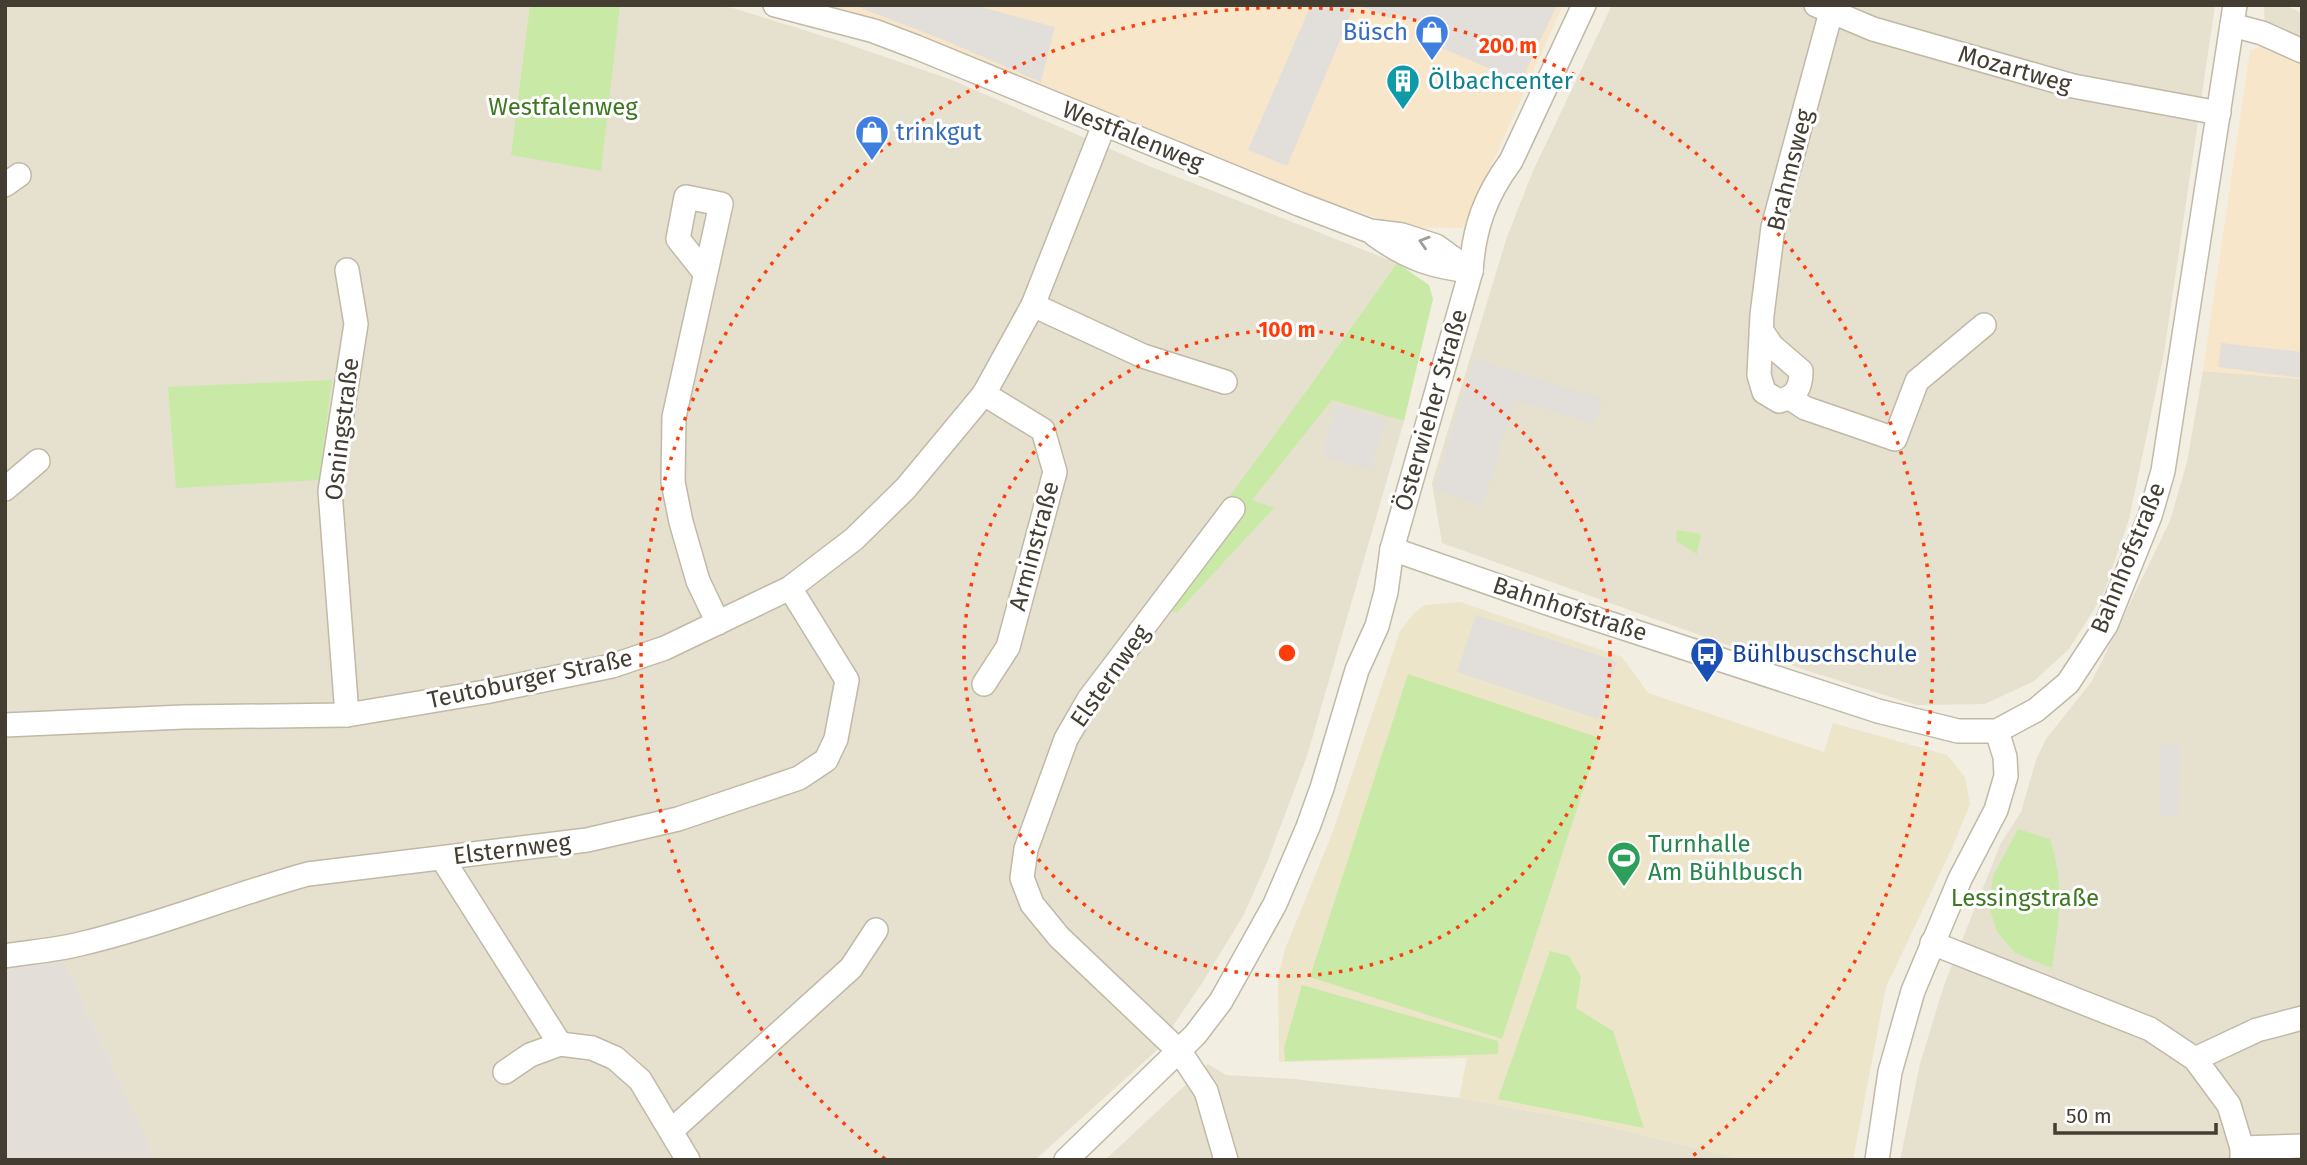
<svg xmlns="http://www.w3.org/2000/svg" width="2307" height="1165" font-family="'Fira Sans',sans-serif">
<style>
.residential{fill:#e6e0cf}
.commercial{fill:#f7e6ca}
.industrial{fill:#e3ded7}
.education{fill:#ece5ca}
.green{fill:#c8eaa6}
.parking{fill:#e2dfda}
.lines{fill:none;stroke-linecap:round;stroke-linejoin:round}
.minor-casing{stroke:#c0b9a6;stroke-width:26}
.minor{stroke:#fff;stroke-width:23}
.oneway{stroke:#a19e98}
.ring{fill:none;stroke:#ff3d0b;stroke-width:3.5;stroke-dasharray:3.5 7}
.labels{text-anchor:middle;stroke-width:6;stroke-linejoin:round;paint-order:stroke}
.shop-label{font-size:24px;fill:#366cbe;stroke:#fff;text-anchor:end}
.street-label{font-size:24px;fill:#433d32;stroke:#fff}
.culture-label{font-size:24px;fill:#0d838f;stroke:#fff;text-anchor:start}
.park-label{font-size:24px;fill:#3e7822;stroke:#fff}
.transit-label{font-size:24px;fill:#164399;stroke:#fff;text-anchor:start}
.leisure-label{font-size:24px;fill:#27864d;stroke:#fff;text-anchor:start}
.centre{fill:#ff3d0b;stroke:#fff;stroke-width:3.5}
.ring-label{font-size:21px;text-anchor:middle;font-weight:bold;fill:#ff3d0b;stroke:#fff;stroke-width:6;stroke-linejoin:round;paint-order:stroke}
</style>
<rect width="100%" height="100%" fill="#f2eee1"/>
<!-- residential -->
<g class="residential">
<polygon points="5,5 711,5 733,8 839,41 952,80 1149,166 1397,263 1302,397 1177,613 1273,509 1251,501 1332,399 1404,421 1307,756 1266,865 1243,916 1202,983 1156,1051 1035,1160 157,1160 62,958 5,951"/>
<polygon points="1612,5 2215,5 2164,353 2129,519 2103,595 2069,649 2034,681 1985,704 1916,705 1733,647 1442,543 1432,483 1507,237 1533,171"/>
<polygon points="2264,5 2284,5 2302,13 2302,60 2266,44"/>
<polygon points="2203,371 2302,379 2302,1160 1900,1160 1920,1064 1944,985 2001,843 2021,812 2036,760 2046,739 2092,681 2170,521 2187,462"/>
<polygon points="1208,1064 1226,1075 1294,1079 1459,1098 1590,1122 1745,1160 1105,1160"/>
</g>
<!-- commercial -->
<g class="commercial">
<polygon points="805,5 1563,5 1463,228 1405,227 1274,184"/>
<polygon points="2266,44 2302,60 2302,379 2203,371 2250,51"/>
</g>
<!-- industrial -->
<polygon class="industrial" points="62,958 157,1160 5,1160 5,964"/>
<!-- education -->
<polygon class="education" points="1460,602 1622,657 1648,693 1824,752 1833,723 1947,755 1965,777 1970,804 1952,848 1886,987 1853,1160 1745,1160 1590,1122 1459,1098 1467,1058 1279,1062 1278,978 1285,949 1332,834 1400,631 1414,613 1425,605"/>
<!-- green -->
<g class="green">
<polygon points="530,5 620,5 601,171 511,155"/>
<polygon points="1397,263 1429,285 1433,299 1404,421 1332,400 1252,500 1274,508 1177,613 1154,600 1302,397"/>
<polygon points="332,380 319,480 176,488 168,387"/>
<polygon points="1677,530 1701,534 1697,554 1676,541"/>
<polygon points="1408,674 1600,738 1502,1039 1310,977"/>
<path d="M2018,829l32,10c15,48 9,80 2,129l-37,-15 -18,-21 -8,-26 4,-30z"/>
<polygon points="1550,951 1569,956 1581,977 1576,1008 1613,1031 1644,1128 1498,1099"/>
<polygon points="1302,985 1498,1041 1498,1054 1285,1061 1284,1048"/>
</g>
<!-- parking -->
<g class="parking">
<polygon points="853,5 974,5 1055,27 1041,82 944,40"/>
<polygon points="1311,5 1355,5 1287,166 1248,150"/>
<polygon points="1357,5 1557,5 1521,82 1430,43 1435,30 1393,12 1390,18"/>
<polygon points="2221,343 2302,352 2302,378 2218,367"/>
<polygon points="1474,359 1603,399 1595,424 1515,400 1483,505 1434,490"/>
<polygon points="1336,405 1386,420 1371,470 1322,456"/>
<polygon points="1476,615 1617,661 1598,719 1457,672"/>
<polygon points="2161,744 2180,744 2178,817 2159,816"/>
</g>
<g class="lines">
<!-- minor casing -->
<g class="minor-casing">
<g id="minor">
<polyline points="775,5 874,31 916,47 1299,204 1370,231 1402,235 1436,246 1471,271"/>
<polyline points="1816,5 1873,29 2073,86 2219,113"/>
<polyline points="2232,25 2262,33 2302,51"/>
<polyline points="5,185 19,175"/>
<path d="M1375,235c32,23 57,32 96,36"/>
<polyline points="347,270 356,324 330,491 347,715"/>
<polyline points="705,273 678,239 686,197 721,204 674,417 673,482 681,522 698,581 718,623"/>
<polyline points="1033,305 1143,356 1225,382"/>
<path d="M1761,330l11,16 29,25c0,17 -5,26 -22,30l-15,-9 -5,-17 3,-60 11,-88 58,-215"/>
<polyline points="984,394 1043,430 1055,472 1008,647 984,684"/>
<polyline points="1790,398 1805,408 1895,439 1917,381 1984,325"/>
<polyline points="5,489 38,461"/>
<polyline points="1392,549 1547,603 1878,711 1958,731 1997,731 2036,710 2068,683 2091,648 2106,625 2150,516 2163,471 2235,5"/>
<polyline points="5,725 183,717 347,715 485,692 612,666 665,648 790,588 854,539 906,488 984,394 1033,305 1104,125"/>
<polyline points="442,858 560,1044"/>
<polyline points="1932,943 2150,1029 2195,1059 2229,1105 2242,1148 2242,1160"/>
<path d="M5,956c25,-4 51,-6 75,-12 77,-18 151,-49 228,-70l279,-34 91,-21 121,-41 27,-18 10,-21 11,-59 -57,-92"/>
<polyline points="2195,1059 2257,1030 2302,1018"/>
<polyline points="505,1072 530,1055 560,1044 592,1048 615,1058 640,1080 688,1160"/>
<polyline points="671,1131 851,968 876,930"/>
<polyline points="2242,1148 2302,1146"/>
<path d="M1066,1160l129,-125 26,-34 54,-97 33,-77 14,-39 35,-118 20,-44 9,-34 6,-43 79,-278c3,-43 14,-75 40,-110l73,-156"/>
<polyline points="1226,1160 1206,1091 1180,1052 1059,937 1032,904 1022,878 1026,849 1066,739 1089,699 1233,509"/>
<polyline points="1877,1160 1890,1072 1913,991 1960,879 1996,810 2006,776 2005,757 1997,731"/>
</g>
</g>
<!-- minor -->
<use href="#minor" class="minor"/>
</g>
<!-- one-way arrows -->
<defs><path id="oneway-chevron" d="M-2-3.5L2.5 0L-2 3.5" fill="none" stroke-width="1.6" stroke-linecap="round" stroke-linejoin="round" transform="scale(1.75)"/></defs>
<use class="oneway" href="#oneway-chevron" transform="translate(1424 242) rotate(-163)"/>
<!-- distance rings -->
<g class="ring">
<circle cx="1287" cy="653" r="323"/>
<path d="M885 1159A646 646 0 1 1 1689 1159"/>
</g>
<!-- icons -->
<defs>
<g id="shop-pin" transform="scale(1.75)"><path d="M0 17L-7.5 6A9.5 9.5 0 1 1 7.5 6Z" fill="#3f7fe0" stroke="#fff"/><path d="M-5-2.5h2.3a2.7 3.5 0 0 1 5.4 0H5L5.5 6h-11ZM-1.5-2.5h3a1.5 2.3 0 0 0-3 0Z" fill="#fff"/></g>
<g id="building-pin" transform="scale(1.75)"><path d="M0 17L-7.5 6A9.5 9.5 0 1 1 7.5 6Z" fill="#0f9aa8" stroke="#fff"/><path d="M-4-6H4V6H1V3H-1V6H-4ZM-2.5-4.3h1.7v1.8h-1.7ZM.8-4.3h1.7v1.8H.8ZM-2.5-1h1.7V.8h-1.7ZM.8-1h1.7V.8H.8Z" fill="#fff"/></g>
<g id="bus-pin" transform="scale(1.75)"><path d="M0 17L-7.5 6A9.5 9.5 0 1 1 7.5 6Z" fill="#1a4fb4" stroke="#fff"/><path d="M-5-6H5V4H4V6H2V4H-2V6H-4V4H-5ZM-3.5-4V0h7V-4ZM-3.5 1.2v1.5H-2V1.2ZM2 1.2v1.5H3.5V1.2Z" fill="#fff"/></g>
<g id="stadium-pin" transform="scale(1.75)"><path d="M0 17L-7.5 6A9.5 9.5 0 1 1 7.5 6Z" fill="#2e9e5b" stroke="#fff"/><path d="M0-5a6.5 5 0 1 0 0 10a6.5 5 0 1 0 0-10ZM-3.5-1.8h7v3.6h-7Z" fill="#fff"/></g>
</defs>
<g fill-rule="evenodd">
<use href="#shop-pin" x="1432" y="32"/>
<use href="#building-pin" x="1403" y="81"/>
<use href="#shop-pin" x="872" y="132"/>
<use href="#bus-pin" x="1707" y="654"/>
<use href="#stadium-pin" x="1624" y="858"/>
</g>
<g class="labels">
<!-- shop labels -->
<g class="shop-label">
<text x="1408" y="40">Büsch</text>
<text x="896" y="140" text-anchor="start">trinkgut</text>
</g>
<!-- street labels -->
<g class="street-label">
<text transform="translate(2015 69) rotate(16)" y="8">Mozartweg</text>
<text transform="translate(1133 136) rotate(22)" y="8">Westfalenweg</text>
<text transform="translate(1790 170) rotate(-76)" y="8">Brahmsweg</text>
<text transform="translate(1431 410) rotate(-74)" y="8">Österwieher Straße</text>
<text transform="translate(342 429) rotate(-83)" y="8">Osningstraße</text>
<text transform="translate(1034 546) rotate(-75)" y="8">Arminstraße</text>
<text transform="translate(2128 558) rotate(-68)" y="8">Bahnhofstraße</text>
<text transform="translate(1570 609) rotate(18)" y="8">Bahnhofstraße</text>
<text transform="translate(1110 676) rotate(-55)" y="8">Elsternweg</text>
<text transform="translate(530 679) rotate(-12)" y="8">Teutoburger Straße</text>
<text transform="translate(512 849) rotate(-7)" y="8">Elsternweg</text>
</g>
<!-- culture labels -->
<g class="culture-label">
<text x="1428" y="89">Ölbachcenter</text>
</g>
<!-- park labels -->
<g class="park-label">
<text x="563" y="115">Westfalenweg</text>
<text x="2025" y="906">Lessingstraße</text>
</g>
<!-- transit labels -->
<g class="transit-label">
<text x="1732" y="662">Bühlbuschschule</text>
</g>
<!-- leisure labels -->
<g class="leisure-label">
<text x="1648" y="852">Turnhalle<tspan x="1648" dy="28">Am Bühlbusch</tspan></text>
</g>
</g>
<circle cx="1287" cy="653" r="10" class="centre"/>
<g class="ring-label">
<text x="1508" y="53">200 m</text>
<text x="1287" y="337">100 m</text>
</g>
<!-- border -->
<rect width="2307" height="1165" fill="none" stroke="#433d32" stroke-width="14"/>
<!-- scale -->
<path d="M2055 1123v10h161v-10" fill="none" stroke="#433d32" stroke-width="3.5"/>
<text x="2066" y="1123" font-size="21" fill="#433d32" stroke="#ffffff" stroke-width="5" paint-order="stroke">50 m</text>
</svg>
